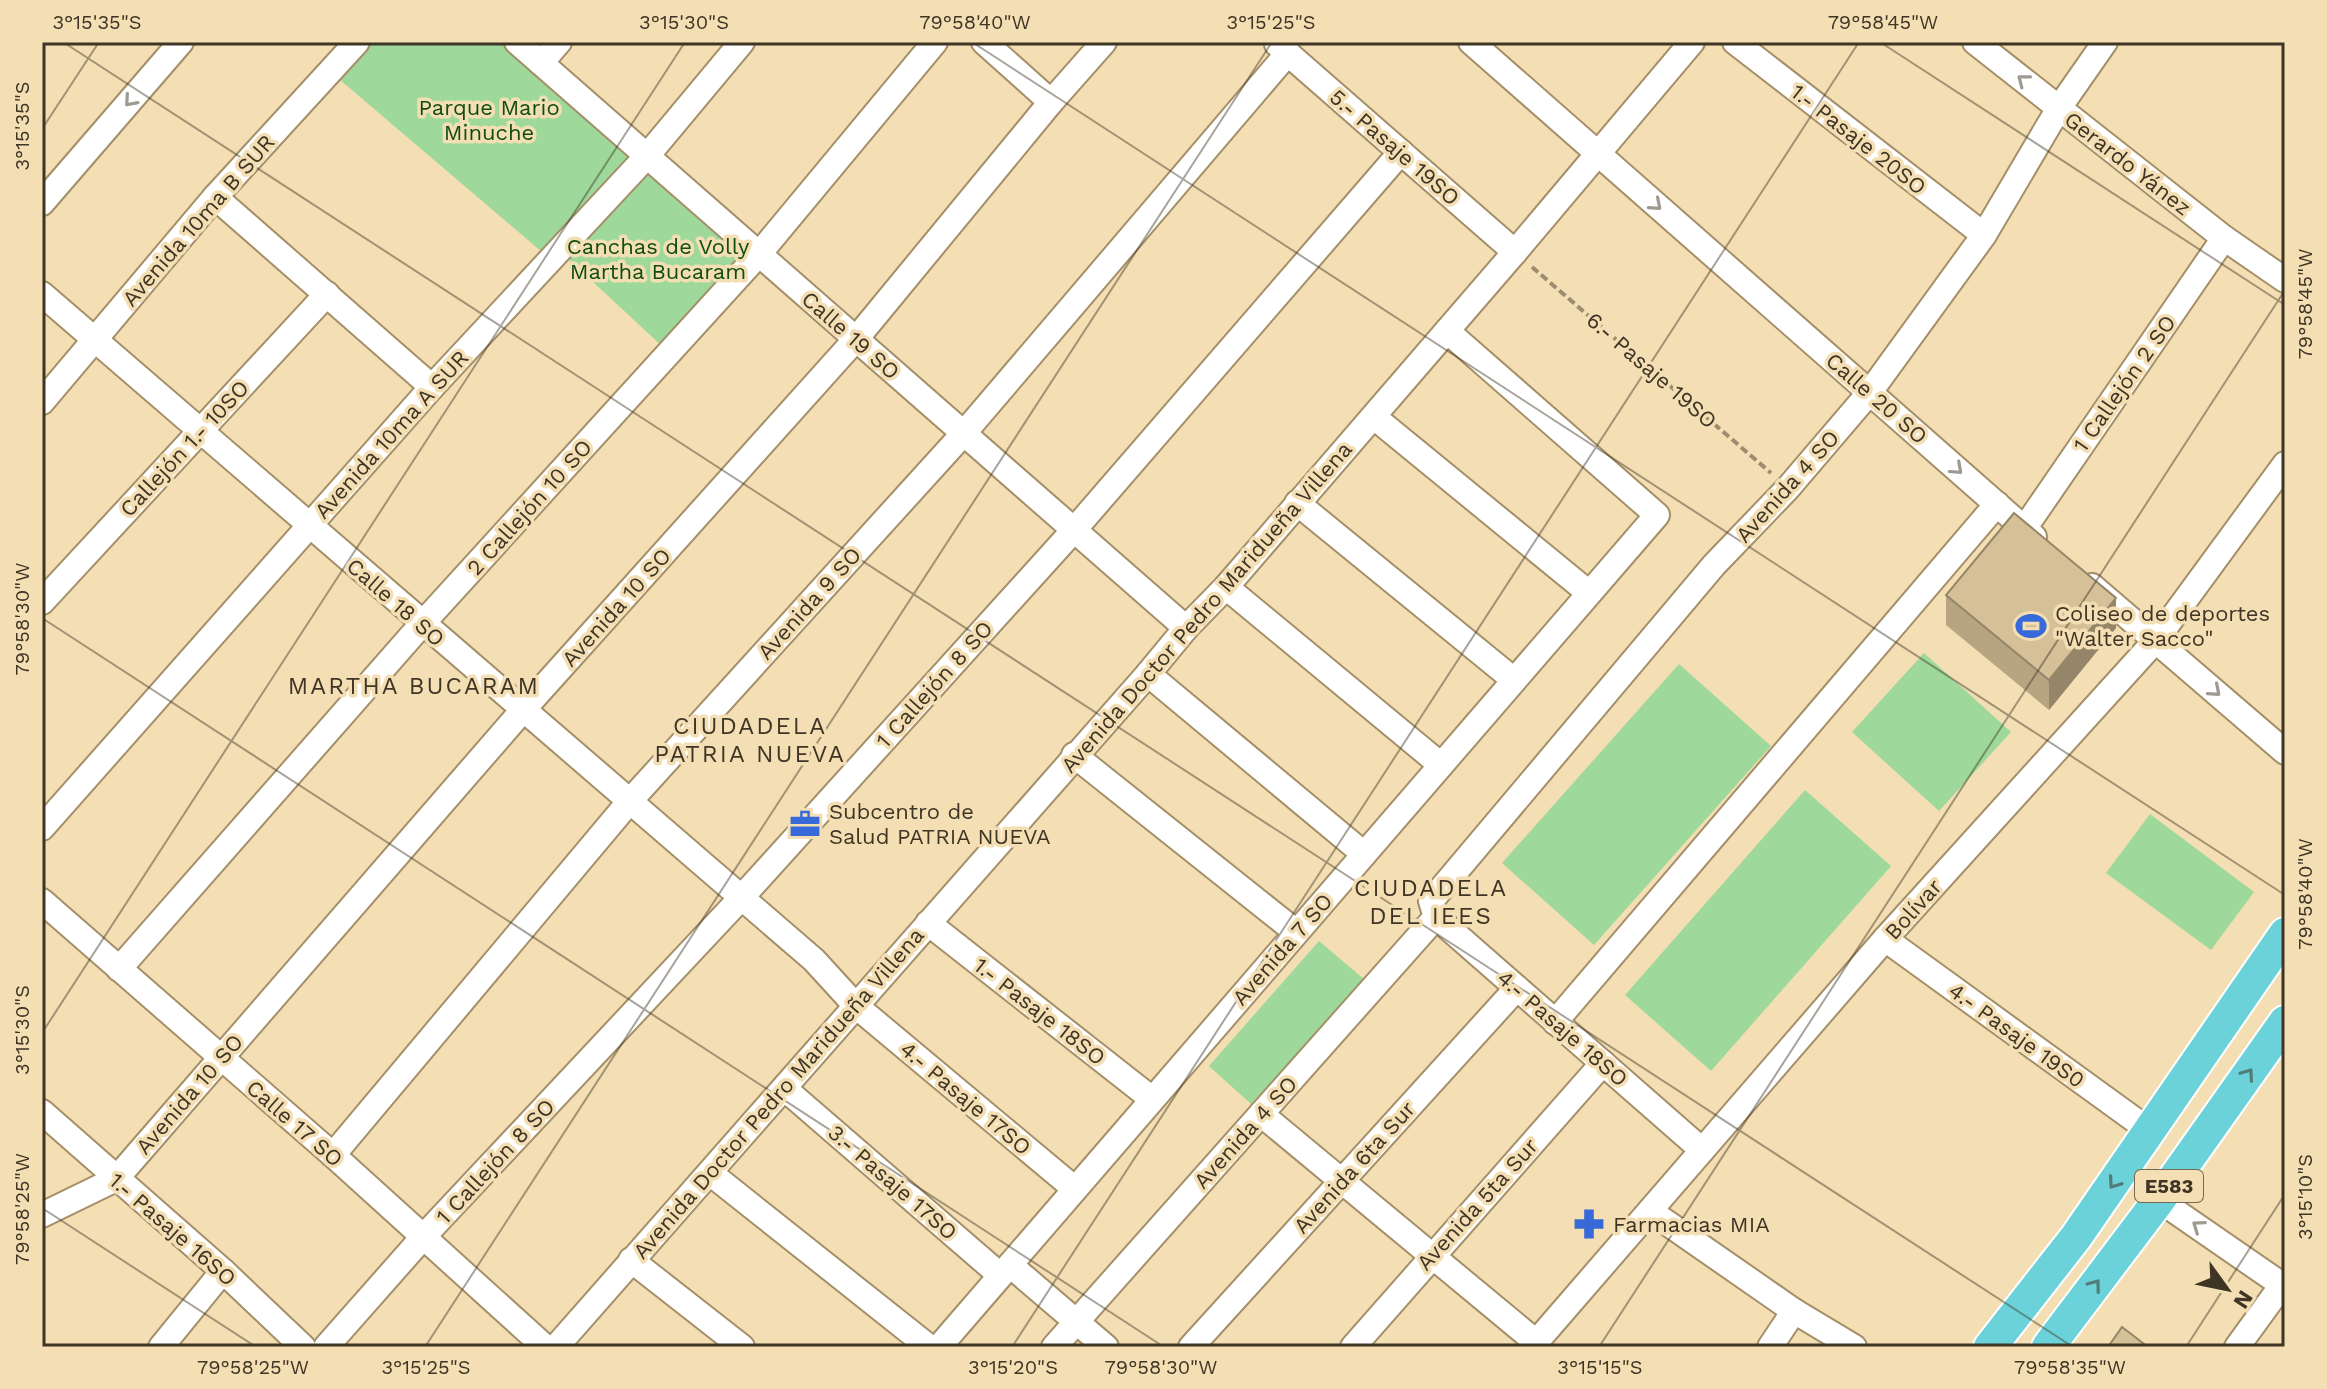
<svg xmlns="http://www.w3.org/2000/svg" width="2327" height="1389" font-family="'Work Sans',sans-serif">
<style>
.green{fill:#9ed99b}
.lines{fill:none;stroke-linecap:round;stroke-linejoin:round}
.minor-casing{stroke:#a48f68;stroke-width:28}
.major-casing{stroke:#fff;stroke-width:36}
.path{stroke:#9d8d70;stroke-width:4;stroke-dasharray:8 4;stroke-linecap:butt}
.minor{stroke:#fff;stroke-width:24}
.major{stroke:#6bd2d9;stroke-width:32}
.wall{fill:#b7a582}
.shaded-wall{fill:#95866a}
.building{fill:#d5c097;stroke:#95866a;stroke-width:2}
.oneway{stroke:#9e9a92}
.oneway2{stroke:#527c76}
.ticks{fill:none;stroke:#3e3525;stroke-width:2;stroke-opacity:0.45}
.labels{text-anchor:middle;stroke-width:7;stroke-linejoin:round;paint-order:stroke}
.shield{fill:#f4deb4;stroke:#756850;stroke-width:2}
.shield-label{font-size:20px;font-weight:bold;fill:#3e3525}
.park-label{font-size:22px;fill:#0f4d11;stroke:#f4deb4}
.street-label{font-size:22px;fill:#3e3525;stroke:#f4deb4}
.poi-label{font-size:22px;fill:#3e3525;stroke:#f4deb4;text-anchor:start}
.neighbourhood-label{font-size:24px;letter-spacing:2px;fill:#3e3525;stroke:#f4deb4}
.neatline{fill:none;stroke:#3e3525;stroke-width:3}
.ticks-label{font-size:20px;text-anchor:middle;fill:#3e3525}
</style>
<rect width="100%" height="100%" fill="#f4deb4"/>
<!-- green -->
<g class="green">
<polygon points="372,42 502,42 635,156 542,252 339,79"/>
<polygon points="646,167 746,254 663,347 564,255"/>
<polygon points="1924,653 2011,732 1939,811 1852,732"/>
<polygon points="1679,664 1771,746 1594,945 1502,863"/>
<polygon points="1805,790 1891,866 1711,1071 1625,995"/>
<polygon points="2150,814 2254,892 2211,950 2106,873"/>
<polygon points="1319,941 1365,980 1251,1104 1209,1066"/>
</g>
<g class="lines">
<!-- minor casing -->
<g class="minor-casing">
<g id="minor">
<polyline points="517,42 1186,628"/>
<polyline points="984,42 1051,102"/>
<polyline points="1471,42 2034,537"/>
<polyline points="1735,42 1984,235"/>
<polyline points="1975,42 2224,238 2285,280"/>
<polyline points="1277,44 1515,252"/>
<polyline points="541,63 559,42"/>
<polyline points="215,197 432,387"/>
<polyline points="42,203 181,42"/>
<polyline points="42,294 814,960 856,1006 1075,1189"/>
<polyline points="42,402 215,197 357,42"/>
<polyline points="1374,417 1589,593"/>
<polyline points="1297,503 1514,680"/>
<polyline points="2024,529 2224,238"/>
<polyline points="2092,586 2285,752"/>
<polyline points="1226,587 1441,765"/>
<polyline points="42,602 327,294"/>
<polyline points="1148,674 1364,854"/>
<polyline points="1074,755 1296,932"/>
<polyline points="42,828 432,387 647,156 742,42"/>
<polyline points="42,901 333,1155 545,1347"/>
<polyline points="928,923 1152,1099"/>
<polyline points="1885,939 2150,1131"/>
<polyline points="119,969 422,624 759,254 935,42"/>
<polyline points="1555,1022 1997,504"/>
<polyline points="785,1089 1000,1275"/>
<polyline points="42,1112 223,1271 303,1347"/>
<polyline points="1261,1114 1536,1342"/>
<polyline points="1702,1150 1436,917 1431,901 1714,565 1788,488 1870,392 1984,235 2059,108 2105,42"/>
<polyline points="333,1155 629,802 964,433 1288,53"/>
<polyline points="710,1173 929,1347"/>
<polyline points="2159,1200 2285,1287"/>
<polyline points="1650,1211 1794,1311 1854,1347"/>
<polyline points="42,1215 116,1179 522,711 856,339 1051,102 1104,42"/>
<polyline points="631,1260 742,1347"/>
<polyline points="1010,1265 1106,1347"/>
<polyline points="161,1347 223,1271"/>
<polyline points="326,1347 424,1236 741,898 1074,530 1401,152"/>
<polyline points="556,1347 1148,674 1186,628 1226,587 1515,252 1692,42"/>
<polyline points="939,1347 1657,515 1447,331"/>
<polyline points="1054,1347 1436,917"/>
<polyline points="1191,1347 1517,988"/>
<polyline points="1353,1347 1603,1063"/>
<polyline points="1532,1347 1885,939 2156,640 2285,464"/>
<polyline points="1770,1347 1794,1311"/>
<polyline points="2237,1347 2282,1285"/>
</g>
</g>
<!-- major casing -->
<g class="major-casing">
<g id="major">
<polyline points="1990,1347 2076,1237 2285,934"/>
<polyline points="2048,1347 2159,1200 2285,1022"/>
</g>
</g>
<!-- path -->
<polyline class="path" points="1532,267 1771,473"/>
<!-- minor -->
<use href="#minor" class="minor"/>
<!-- major -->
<use href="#major" class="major"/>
</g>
<!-- wall -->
<polygon class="wall" points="1946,595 2116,628 2049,710 1946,625"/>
<!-- shaded-wall -->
<polygon class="shaded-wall" points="2116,598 2116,628 2049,710 2049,680"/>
<!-- building -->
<g class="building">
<polygon points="2014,513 2116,598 2049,680 1946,595"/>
<polygon points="2122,1327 2148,1347 2108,1347"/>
</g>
<!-- one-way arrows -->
<defs><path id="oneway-chevron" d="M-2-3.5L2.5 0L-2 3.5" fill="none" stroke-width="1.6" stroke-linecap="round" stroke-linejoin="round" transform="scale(2)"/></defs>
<g class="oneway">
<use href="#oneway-chevron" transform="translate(2023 80) rotate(-142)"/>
<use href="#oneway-chevron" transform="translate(130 101) rotate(131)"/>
<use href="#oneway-chevron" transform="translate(1656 205) rotate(41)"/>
<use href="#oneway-chevron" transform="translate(1957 469) rotate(42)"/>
<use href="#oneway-chevron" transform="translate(2215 691) rotate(41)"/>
<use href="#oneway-chevron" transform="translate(2198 1226) rotate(-145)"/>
</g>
<g class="oneway2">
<use href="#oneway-chevron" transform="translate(2248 1074) rotate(-55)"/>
<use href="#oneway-chevron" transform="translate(2114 1183) rotate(125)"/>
<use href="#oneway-chevron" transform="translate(2095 1285) rotate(-53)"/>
</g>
<!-- ticks -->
<path class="ticks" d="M63,42l2010,1305M972,42l1313,853M1880,42l405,263M42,129l57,-87M42,618l1122,729M42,1033l643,-991M42,1208l214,139M425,1347l847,-1305M1012,1347l847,-1305M1599,1347l686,-1057M2186,1347l99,-153"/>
<!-- icons -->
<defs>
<g id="stadium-bare" transform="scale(2.4)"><path d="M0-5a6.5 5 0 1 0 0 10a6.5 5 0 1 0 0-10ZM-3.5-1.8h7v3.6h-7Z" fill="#3769d9" stroke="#f4deb4" stroke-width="2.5" paint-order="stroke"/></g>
<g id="office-bare" transform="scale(2.4)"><path d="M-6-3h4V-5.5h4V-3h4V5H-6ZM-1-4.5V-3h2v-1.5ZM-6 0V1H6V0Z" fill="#3769d9" stroke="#f4deb4" stroke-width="2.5" paint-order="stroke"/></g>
<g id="pharmacy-bare" transform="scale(2.4)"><path d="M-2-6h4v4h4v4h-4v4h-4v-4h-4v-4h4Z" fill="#3769d9" stroke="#f4deb4" stroke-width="2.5" paint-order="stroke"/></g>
</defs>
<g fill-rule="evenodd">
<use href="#stadium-bare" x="2031" y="626"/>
<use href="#office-bare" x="805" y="824"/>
<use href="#pharmacy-bare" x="1589" y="1224"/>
</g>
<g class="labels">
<!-- shield labels -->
<rect class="shield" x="2135" y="1170" width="68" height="32" rx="6"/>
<g class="shield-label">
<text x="2169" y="1193">E583</text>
</g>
<!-- park labels -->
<g class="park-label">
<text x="489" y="115">Parque Mario<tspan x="489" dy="25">Minuche</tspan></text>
<text x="658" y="254">Canchas de Volly<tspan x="658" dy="25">Martha Bucaram</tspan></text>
</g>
<!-- street labels -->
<g class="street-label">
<text transform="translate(1859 139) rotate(38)" y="8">1.- Pasaje 20SO</text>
<text transform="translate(1395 147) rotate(41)" y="8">5.- Pasaje 19SO</text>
<text transform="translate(2128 163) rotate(38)" y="8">Gerardo Yánez</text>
<text transform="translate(198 220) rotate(-49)" y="8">Avenida 10ma B SUR</text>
<text transform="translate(851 335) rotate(41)" y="8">Calle 19 SO</text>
<text transform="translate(1652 370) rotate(41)" y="8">6.- Pasaje 19SO</text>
<text transform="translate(2124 383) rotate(-55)" y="8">1 Callejón 2 SO</text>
<text transform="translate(1877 398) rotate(41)" y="8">Calle 20 SO</text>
<text transform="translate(391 434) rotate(-48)" y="8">Avenida 10ma A SUR</text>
<text transform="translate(184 448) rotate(-47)" y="8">Callejón 1.- 10SO</text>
<text transform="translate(1787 486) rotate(-48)" y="8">Avenida 4 SO</text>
<text transform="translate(529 507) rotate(-48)" y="8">2 Callejón 10 SO</text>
<text transform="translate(396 602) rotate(41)" y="8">Calle 18 SO</text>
<text transform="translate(809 603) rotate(-48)" y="8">Avenida 9 SO</text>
<text transform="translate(616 607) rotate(-48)" y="8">Avenida 10 SO</text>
<text transform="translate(1206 607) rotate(-49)" y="8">Avenida Doctor Pedro Maridueña Villena</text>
<text transform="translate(934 684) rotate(-48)" y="8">1 Callejón 8 SO</text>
<text transform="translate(1913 909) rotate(-48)" y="8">Bolívar</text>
<text transform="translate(1282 949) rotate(-49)" y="8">Avenida 7 SO</text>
<text transform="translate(1040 1011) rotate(38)" y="8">1.- Pasaje 18SO</text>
<text transform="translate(1563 1028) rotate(41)" y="8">4.- Pasaje 18SO</text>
<text transform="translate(2017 1035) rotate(36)" y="8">4.- Pasaje 19S0</text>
<text transform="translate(778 1093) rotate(-49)" y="8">Avenida Doctor Pedro Maridueña Villena</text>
<text transform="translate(189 1094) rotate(-49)" y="8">Avenida 10 SO</text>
<text transform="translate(966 1098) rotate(40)" y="8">4.- Pasaje 17SO</text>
<text transform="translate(295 1123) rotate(41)" y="8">Calle 17 SO</text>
<text transform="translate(1245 1132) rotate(-48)" y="8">Avenida 4 SO</text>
<text transform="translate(495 1161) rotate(-47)" y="8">1 Callejón 8 SO</text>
<text transform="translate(1354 1167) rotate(-48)" y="8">Avenida 6ta Sur</text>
<text transform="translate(893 1182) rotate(41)" y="8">3.- Pasaje 17SO</text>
<text transform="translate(1477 1204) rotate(-48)" y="8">Avenida 5ta Sur</text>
<text transform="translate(173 1229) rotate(41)" y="8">1.- Pasaje 16SO</text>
</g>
<!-- poi labels -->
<g class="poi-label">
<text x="2055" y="621">Coliseo de deportes<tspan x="2055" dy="25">"Walter Sacco"</tspan></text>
<text x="829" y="819">Subcentro de<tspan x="829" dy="25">Salud PATRIA NUEVA</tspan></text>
<text x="1613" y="1232">Farmacias MIA</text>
</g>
<!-- neighbourhood labels -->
<g class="neighbourhood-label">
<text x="414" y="694">MARTHA BUCARAM</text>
<text x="750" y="734">CIUDADELA<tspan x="750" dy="28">PATRIA NUEVA</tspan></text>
<text x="1431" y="896">CIUDADELA<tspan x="1431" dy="28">DEL IEES</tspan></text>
</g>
</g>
<!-- border -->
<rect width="2327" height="1389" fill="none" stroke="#f4deb4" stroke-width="88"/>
<!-- north arrow -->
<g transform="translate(2227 1289) rotate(123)" stroke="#f4deb4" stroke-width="6" paint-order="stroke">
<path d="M0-6L14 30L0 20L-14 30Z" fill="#3e3525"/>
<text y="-12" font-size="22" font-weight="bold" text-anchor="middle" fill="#3e3525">N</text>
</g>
<rect x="44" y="44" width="2239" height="1301" class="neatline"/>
<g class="ticks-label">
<text x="97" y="29">3°15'35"S</text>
<text x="684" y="29">3°15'30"S</text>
<text x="975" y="29">79°58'40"W</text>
<text x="1271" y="29">3°15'25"S</text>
<text x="1883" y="29">79°58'45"W</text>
<text transform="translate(22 126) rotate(-90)" y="7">3°15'35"S</text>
<text transform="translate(2305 304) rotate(-90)" y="7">79°58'45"W</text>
<text transform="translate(22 619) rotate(-90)" y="7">79°58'30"W</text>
<text transform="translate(2305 894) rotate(-90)" y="7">79°58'40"W</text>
<text transform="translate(22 1030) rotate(-90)" y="7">3°15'30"S</text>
<text transform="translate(2305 1197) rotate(-90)" y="7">3°15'10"S</text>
<text transform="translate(22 1209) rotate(-90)" y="7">79°58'25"W</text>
<text x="253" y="1374">79°58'25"W</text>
<text x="426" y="1374">3°15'25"S</text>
<text x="1013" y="1374">3°15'20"S</text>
<text x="1161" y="1374">79°58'30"W</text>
<text x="1600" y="1374">3°15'15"S</text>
<text x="2070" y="1374">79°58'35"W</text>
</g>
</svg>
